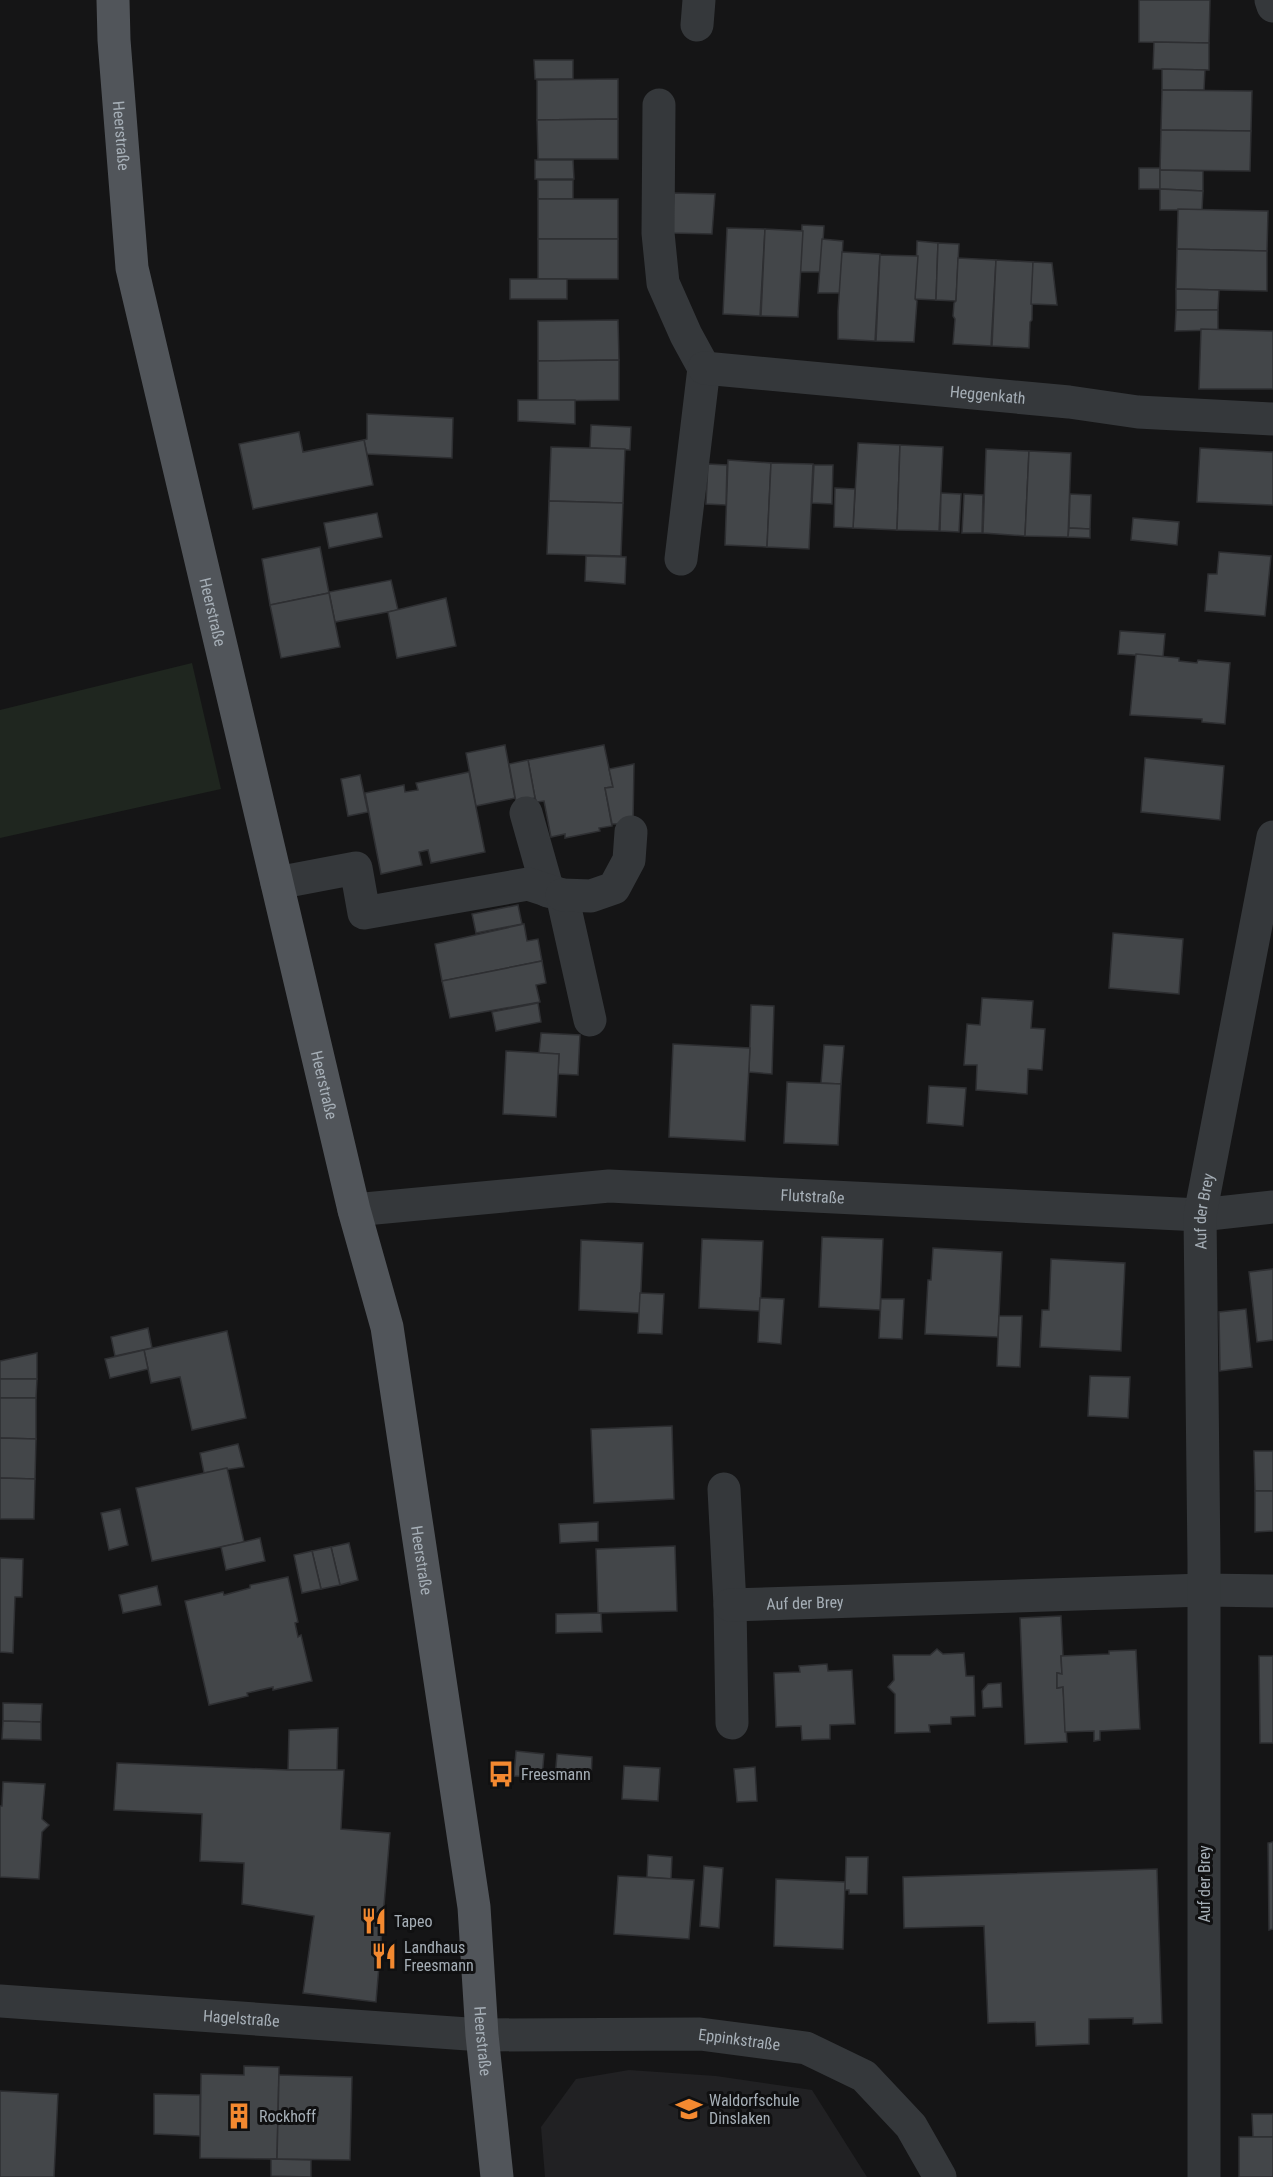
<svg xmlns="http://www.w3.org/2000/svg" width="1273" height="2177" font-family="'Roboto Condensed',sans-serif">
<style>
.built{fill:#212123}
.green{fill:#1f261f}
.building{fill:#434649;stroke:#2e2f32;stroke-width:1.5}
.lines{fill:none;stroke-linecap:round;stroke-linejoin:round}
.minor{stroke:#35383b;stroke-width:33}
.major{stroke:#51555a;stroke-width:33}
.labels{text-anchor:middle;stroke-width:6;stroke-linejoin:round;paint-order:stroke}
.street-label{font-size:16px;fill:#a6afb7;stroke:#101011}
.poi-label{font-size:16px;fill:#a6afb7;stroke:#101011;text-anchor:start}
</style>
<rect width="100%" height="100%" fill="#151516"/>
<!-- built -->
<polygon class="built" points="629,2070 716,2076 812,2090 867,2177 545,2177 541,2127 576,2079"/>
<!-- green -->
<polygon class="green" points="192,663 221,789 0,838 0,710"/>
<!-- building -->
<g class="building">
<polygon points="1139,0 1210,0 1209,43 1139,42"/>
<polygon points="1154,42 1209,43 1209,70 1153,69"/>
<polygon points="534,60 573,60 573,79 535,79"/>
<polygon points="1162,69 1205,70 1204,90 1162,90"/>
<polygon points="618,79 618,119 537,120 537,80"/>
<polygon points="1162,90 1252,91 1251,131 1161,130"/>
<polygon points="618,119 618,159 538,159 537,120"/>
<polygon points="1161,130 1251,131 1250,171 1160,170"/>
<polygon points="535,160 573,160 574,179 535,179"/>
<rect x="1139" y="168" width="21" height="21"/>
<polygon points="1160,170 1203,171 1203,191 1160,189"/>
<rect x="538" y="180" width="35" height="19"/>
<polygon points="1160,189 1203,191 1202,210 1160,210"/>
<polygon points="674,193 715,194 712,234 672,233"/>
<rect x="538" y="199" width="80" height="40"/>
<polygon points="1178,209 1268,211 1267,251 1177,249"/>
<polygon points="802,225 824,226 821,272 800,272"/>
<polygon points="727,228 765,229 760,316 723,314"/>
<polygon points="765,229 803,231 798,317 761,316"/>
<rect x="538" y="239" width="80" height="40"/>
<polygon points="822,239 843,241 840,293 818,293"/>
<polygon points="917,241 938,243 936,300 915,299"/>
<polygon points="938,243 959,244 956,301 936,300"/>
<polygon points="1177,249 1267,251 1267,291 1176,289"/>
<polygon points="842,252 880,254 875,341 838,339 838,311"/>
<polygon points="880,255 918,256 915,299 917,301 914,342 876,341"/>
<polygon points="958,258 996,260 991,346 953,344 955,319 953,316 954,303 956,301"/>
<polygon points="996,260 1033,262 1032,320 1030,322 1029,348 992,346"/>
<polygon points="1033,262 1052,263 1057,305 1031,304"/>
<rect x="510" y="279" width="57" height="20"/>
<polygon points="1176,289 1219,290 1218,310 1176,310"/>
<polygon points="1176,310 1218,310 1218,330 1175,331"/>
<polygon points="618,320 619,360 538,361 538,321"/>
<polygon points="1201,329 1273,331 1273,389 1199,389"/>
<polygon points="619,360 619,400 538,401 538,361"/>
<polygon points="518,400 575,400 575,424 518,421"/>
<polygon points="367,414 453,418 452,458 367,454 364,440 367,439"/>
<polygon points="591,425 631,427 630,450 590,448"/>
<polygon points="299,432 303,452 364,440 373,485 253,509 239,444"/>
<polygon points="858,443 900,445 897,530 853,528"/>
<polygon points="900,445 943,447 939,531 897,530"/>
<polygon points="551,447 625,449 623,503 549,501"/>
<polygon points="1200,448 1273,452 1273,505 1197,502"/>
<polygon points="986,449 1029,451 1025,536 983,533"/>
<polygon points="1029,451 1071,453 1068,537 1025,536"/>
<polygon points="728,460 771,463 767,547 725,545"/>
<polygon points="771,463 813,464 809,549 767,547"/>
<polygon points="708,464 727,465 726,505 706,504"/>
<polygon points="814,465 833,465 832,504 812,503"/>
<polygon points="835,488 855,489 853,528 834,527"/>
<polygon points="941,493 961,494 959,532 940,531"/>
<polygon points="964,494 983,495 982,533 962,533"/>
<polygon points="1070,494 1091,495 1090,529 1069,528"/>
<polygon points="549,501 623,503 621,556 547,554"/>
<polygon points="377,513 382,537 329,548 324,523"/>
<polygon points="1133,518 1179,522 1177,545 1131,540"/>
<polygon points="1069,528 1090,529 1090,538 1068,537"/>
<polygon points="320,547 329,593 270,605 262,559"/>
<polygon points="1219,552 1271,556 1265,616 1205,611 1208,574 1217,574"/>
<polygon points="586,556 626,557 625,584 585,581"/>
<polygon points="391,580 398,610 335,622 329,592"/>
<polygon points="329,593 340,647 281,658 270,605"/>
<polygon points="446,598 456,646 397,658 388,612"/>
<polygon points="1120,631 1165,634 1163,657 1118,654"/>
<polygon points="1136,654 1179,658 1179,661 1197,663 1198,660 1230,663 1225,724 1202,722 1202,719 1130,715"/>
<polygon points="505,745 515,798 476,806 466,753"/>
<polygon points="604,745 613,787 605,788 612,826 599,828 600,831 565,838 565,834 551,837 544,801 537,802 535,798 528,760"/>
<polygon points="1145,758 1224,766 1220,820 1141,812"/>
<polygon points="528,760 535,798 516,802 509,764"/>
<polygon points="634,764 633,824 612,824 605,788 613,787 609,769"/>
<polygon points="469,772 485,852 431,863 428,850 419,852 422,865 381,874 365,793 404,785 405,792 418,790 416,783"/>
<polygon points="360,775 368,812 348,816 341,779"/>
<polygon points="518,905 522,924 476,933 472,914"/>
<polygon points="524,924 527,941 538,939 542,961 442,981 435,944"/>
<polygon points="1113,933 1183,939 1179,994 1109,988"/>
<polygon points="542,961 546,983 536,985 540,1002 450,1018 442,981"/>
<polygon points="982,998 1033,1001 1031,1028 1045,1029 1042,1070 1028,1069 1027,1094 976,1090 977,1065 964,1065 967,1024 980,1025"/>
<polygon points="538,1003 541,1022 496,1031 492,1012"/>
<polygon points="751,1005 774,1006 772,1074 749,1072"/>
<polygon points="541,1033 580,1035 578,1075 558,1074 559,1054 539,1053"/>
<polygon points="673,1044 750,1048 745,1141 669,1137"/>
<polygon points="824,1045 844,1046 841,1084 821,1083"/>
<polygon points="506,1051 559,1054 556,1117 503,1114"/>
<polygon points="787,1082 841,1084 838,1145 784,1143"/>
<polygon points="929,1086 966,1088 963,1126 927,1123"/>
<polygon points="822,1237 883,1239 880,1310 819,1307"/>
<polygon points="702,1239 763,1241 760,1311 699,1308"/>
<polygon points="581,1240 643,1243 640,1313 579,1310"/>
<polygon points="933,1248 1002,1252 998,1337 925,1334 928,1280 931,1280"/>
<polygon points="1051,1259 1125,1263 1121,1351 1040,1347 1042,1310 1049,1310"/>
<polygon points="1273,1269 1273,1340 1257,1342 1249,1272"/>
<polygon points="640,1293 664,1294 662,1334 638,1333"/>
<polygon points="760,1298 784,1299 781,1344 758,1342"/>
<polygon points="881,1299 904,1299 902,1339 879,1338"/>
<polygon points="1246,1309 1252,1367 1220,1371 1219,1312"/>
<polygon points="999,1316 1022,1316 1020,1367 997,1366"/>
<polygon points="148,1328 152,1348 115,1356 111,1337"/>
<polygon points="227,1331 246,1418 192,1430 180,1377 151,1383 144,1350"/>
<polygon points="144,1350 148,1369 110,1378 105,1359"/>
<polygon points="37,1353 37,1379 0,1379 0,1361"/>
<polygon points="1090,1376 1130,1377 1128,1418 1088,1416"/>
<polygon points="0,1379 37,1379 36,1398 0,1398"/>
<polygon points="0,1398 36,1398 36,1439 0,1438"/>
<polygon points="672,1426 674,1499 594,1503 591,1429"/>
<polygon points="0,1438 36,1439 35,1479 0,1478"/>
<polygon points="238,1444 244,1467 204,1473 200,1453"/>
<polygon points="1254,1451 1273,1451 1273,1491 1255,1491"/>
<polygon points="227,1468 244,1542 152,1561 136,1488"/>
<polygon points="0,1478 35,1479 34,1519 0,1519"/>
<polygon points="1255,1491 1273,1491 1273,1531 1255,1532"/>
<polygon points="120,1509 128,1545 109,1550 101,1513"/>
<polygon points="598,1522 598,1541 560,1543 559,1524"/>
<polygon points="260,1538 265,1561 226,1570 221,1547"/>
<polygon points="349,1543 358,1580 340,1585 331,1547"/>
<polygon points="675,1546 677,1611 598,1613 596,1549"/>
<polygon points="331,1547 340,1585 321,1589 312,1551"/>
<polygon points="312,1551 321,1589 302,1593 294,1555"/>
<polygon points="0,1558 23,1559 22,1597 15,1597 13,1653 0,1652"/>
<polygon points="288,1577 298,1622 295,1623 298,1637 301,1635 312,1681 273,1690 273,1687 247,1693 248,1696 209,1705 185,1601 223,1592 224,1595 250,1588 250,1585"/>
<polygon points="157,1586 161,1605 123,1613 119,1595"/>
<polygon points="601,1613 602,1632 556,1633 556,1614"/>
<polygon points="1061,1616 1063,1656 1061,1656 1062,1674 1057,1673 1057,1688 1063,1687 1067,1742 1025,1744 1020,1618"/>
<polygon points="937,1649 943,1654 964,1653 966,1676 974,1676 975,1716 951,1717 951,1724 929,1725 930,1732 895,1733 895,1694 888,1687 894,1680 893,1655 930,1655"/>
<polygon points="1136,1650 1140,1729 1100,1731 1100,1740 1094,1741 1094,1731 1065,1732 1063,1687 1057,1688 1057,1673 1062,1674 1061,1656 1109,1654 1109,1651"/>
<polygon points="1259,1656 1273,1656 1273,1743 1260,1743"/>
<polygon points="827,1664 828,1671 852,1670 855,1724 830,1725 830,1739 802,1740 801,1726 776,1727 774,1673 800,1672 799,1666"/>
<polygon points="1001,1683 1002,1707 983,1708 982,1691 988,1684"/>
<polygon points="3,1703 42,1704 41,1722 3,1721"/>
<polygon points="3,1721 41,1722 41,1740 2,1739"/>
<polygon points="338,1728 337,1770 288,1770 289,1730"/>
<polygon points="516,1751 544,1754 542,1778 514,1776"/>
<polygon points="557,1754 592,1757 591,1782 555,1779"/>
<polygon points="117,1763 288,1770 344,1770 341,1829 390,1833 376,2002 303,1993 314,1916 242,1904 244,1863 200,1861 202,1814 114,1810"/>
<polygon points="624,1766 660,1768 658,1801 622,1799"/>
<polygon points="755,1767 757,1801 737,1802 734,1769"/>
<polygon points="3,1782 45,1784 42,1819 49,1825 42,1832 39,1879 0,1877 0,1806 2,1806"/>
<polygon points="1273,1842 1273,1929 1269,1930 1268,1843"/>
<polygon points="648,1855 672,1857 671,1879 647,1877"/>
<polygon points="846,1857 868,1857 867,1894 849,1894 849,1890 845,1890"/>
<polygon points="704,1866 723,1868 719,1928 700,1926"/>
<polygon points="1157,1869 1162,2023 1133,2024 1133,2018 1089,2019 1089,2044 1036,2046 1035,2022 988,2023 984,1926 904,1928 903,1877"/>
<polygon points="618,1876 694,1880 689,1939 614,1934"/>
<polygon points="776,1879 845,1882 843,1949 774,1946"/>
<polygon points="244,2066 279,2067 277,2159 200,2158 201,2074 244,2075"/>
<polygon points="279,2075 352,2077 350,2160 277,2159"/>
<polygon points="0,2091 58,2094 54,2177 0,2177"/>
<polygon points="154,2094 200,2095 200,2136 154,2134"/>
<polygon points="1252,2114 1273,2114 1273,2137 1253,2137"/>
<rect x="1239" y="2137" width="34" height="40"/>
<polygon points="271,2159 311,2160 311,2177 271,2176"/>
</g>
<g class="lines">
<!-- minor -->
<g class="minor">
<polyline points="1271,0 1273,6"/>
<polyline points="697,25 699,0"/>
<polyline points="659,105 658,233 663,283 686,335 704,368 681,559"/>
<path id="s1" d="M704,368l365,34 69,10 135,7"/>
<polyline points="526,813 548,891"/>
<polyline points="277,883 356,868 364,913 528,884 562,895 590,1020"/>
<polyline points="562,895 591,896 614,888 629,860 631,832"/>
<path id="s2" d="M354,1210l255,-24 591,29 73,-8"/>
<polyline points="724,1489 730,1605 732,1723"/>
<path id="s3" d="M730,1605l474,-15 69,1"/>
<path id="s4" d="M0,2001l482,34 218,-1 106,14 58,28 47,50 29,51"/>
<path id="s5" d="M1204,2177v-615l-4,-347 73,-378"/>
</g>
<!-- major -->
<path class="major" id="s6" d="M113,0l1,40 18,228 222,942 33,117 87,580 8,128 15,142"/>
</g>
<!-- icons -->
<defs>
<g id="bus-bare" transform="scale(2.07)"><path d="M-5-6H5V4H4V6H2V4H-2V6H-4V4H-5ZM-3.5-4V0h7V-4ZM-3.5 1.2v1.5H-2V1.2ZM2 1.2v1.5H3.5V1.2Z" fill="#f38930" stroke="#101011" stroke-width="2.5" paint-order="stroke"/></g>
<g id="restaurant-bare" transform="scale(2.07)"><path d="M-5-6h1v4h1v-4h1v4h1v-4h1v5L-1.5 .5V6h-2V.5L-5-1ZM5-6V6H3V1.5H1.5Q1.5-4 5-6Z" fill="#f38930" stroke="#101011" stroke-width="2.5" paint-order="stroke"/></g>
<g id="school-bare" transform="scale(2.07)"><path d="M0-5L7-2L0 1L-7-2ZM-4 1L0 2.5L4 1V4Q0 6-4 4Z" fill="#f38930" stroke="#101011" stroke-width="2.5" paint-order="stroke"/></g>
<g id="building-bare" transform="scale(2.07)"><path d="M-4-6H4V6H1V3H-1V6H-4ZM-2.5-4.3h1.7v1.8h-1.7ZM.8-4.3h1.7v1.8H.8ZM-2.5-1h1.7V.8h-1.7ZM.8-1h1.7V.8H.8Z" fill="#f38930" stroke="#101011" stroke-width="2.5" paint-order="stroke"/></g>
</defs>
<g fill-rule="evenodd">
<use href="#bus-bare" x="501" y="1774"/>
<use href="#restaurant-bare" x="374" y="1921"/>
<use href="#restaurant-bare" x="384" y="1956"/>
<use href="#school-bare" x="689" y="2109"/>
<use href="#building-bare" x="239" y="2116"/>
</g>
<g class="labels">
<!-- street labels -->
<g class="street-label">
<text dy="6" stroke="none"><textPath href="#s6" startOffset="136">Heerstraße</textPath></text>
<text dy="6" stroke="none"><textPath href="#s1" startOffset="285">Heggenkath</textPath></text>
<text dy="6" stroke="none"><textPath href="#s6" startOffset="622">Heerstraße</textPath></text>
<text dy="6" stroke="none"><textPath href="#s6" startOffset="1108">Heerstraße</textPath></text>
<text dy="6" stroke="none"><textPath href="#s2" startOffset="460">Flutstraße</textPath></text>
<text dy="6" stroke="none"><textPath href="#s5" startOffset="966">Auf der Brey</textPath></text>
<text dy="6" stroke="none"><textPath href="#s6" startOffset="1594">Heerstraße</textPath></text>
<text dy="6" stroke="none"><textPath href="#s3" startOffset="75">Auf der Brey</textPath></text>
<text transform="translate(1204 1884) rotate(-90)" y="6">Auf der Brey</text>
<text dy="6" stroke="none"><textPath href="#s4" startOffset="242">Hagelstraße</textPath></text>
<text dy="6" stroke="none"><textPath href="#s4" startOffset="741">Eppinkstraße</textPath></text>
<text dy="6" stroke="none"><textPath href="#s6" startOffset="2079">Heerstraße</textPath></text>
</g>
<!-- poi labels -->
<g class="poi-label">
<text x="521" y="1780">Freesmann</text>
<text x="394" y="1927">Tapeo</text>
<text x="404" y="1953">Landhaus<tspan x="404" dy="18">Freesmann</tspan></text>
<text x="709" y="2106">Waldorfschule<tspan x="709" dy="18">Dinslaken</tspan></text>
<text x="259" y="2122">Rockhoff</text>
</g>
</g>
</svg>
